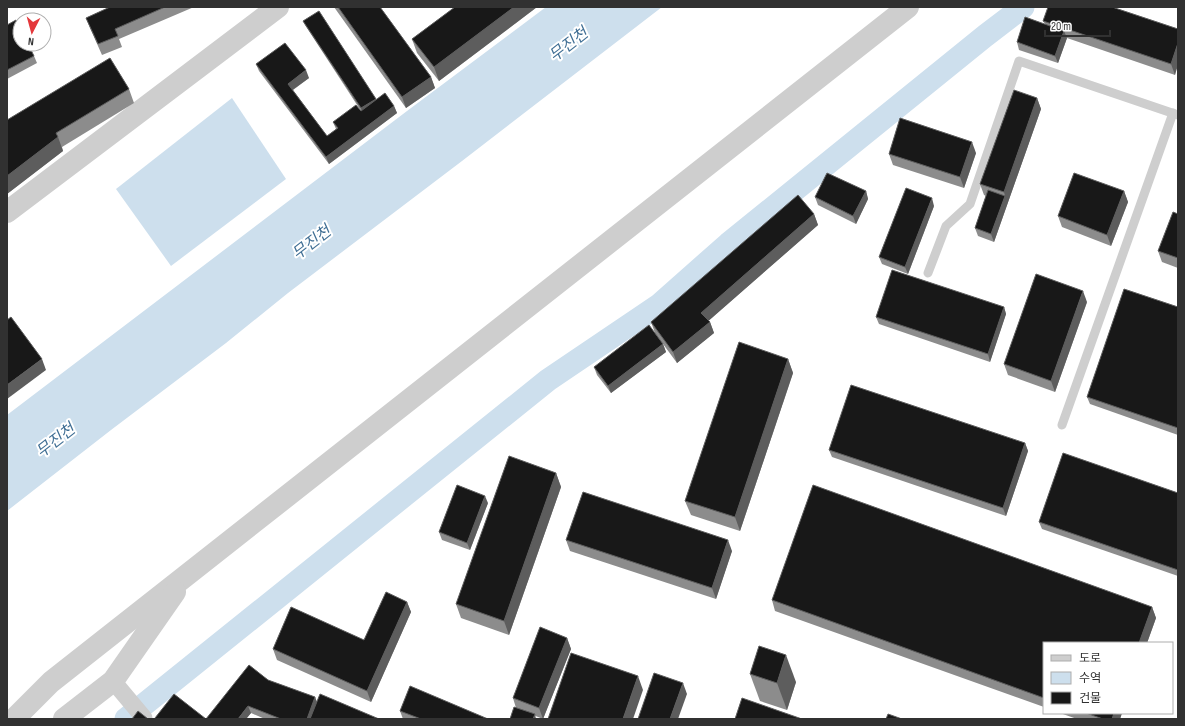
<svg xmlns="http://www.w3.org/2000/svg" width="1185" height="726" font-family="'Sofia Sans Condensed','Noto Sans KR',sans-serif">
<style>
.water{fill:#cddfed}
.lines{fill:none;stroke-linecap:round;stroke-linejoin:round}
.canal{stroke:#cddfed;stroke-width:23}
.service{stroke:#cecece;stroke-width:9}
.minor{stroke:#cecece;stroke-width:17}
.tertiary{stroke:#cecece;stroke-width:22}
.wall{fill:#8c8c8c}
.shaded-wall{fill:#5d5d5d}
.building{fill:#181818;stroke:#5d5d5d}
.labels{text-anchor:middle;stroke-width:4;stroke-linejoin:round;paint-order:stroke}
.water-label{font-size:16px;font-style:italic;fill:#3f6e94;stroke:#fff}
</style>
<rect width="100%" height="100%" fill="#fff"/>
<!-- water -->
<g class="water">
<polygon points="546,7 662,7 462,161 288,293 226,343 111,430 7,511 7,415 407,111"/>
<polygon points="232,98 286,179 171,266 116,189"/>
</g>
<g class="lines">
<!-- canal -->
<polyline class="canal" points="126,719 548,380 659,305 728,244 985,36 1023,7"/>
<!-- service -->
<g class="service">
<polyline points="928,273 946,226 970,204 1019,61 1178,115"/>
<polyline points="1062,425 1173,113"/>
</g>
<!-- minor -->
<polyline class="minor" points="113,681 144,718"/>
<!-- tertiary -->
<g class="tertiary">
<polyline points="7,212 278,7"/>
<polyline points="14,719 51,682 908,7"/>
<polyline points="64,719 113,681 175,592"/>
</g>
</g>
<!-- wall -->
<g class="wall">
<polygon points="110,7 194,7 119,39 122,47 102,55 90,28 86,18"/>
<polygon points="334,7 380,7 431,77 435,88 406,108"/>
<polygon points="455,7 537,7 439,81 417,53 412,39"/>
<polygon points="303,21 376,100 394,106 397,113 329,164 259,71 256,64 309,78 293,90 327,136 336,129 333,122 361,111 305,25"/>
<polygon points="1043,21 1178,29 1175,75 1067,38 1058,63 1019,50 1017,42 1045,24"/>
<polygon points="7,25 34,56 37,63 7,79"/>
<polygon points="129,89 134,103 62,147 63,151 7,194 7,120"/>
<polygon points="1037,98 1041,109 994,242 978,236 975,228 986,196 984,195 980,184"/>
<polygon points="976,153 964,188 893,165 889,154"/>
<polygon points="866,191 868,199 856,224 818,205 815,197"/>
<polygon points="1124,191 1128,202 1111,246 1062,227 1058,216"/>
<polygon points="934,206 908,274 882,264 879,257"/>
<polygon points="814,214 818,225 708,321 710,322 714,333 677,363 655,333 651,322"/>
<polygon points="1178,214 1178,268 1162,262 1158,251"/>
<polygon points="1087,302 1055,392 1008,375 1004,364"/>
<polygon points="1004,307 1006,314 990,362 879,324 876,317"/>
<polygon points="1178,307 1178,435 1090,404 1087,397"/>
<polygon points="663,344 666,352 611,393 597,375 594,367"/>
<polygon points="788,359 793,373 740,531 691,515 685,501"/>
<polygon points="1025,443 1028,451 1006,516 832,457 829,450"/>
<polygon points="556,473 561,487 509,635 461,618 456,604"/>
<polygon points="1178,493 1178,576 1042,529 1039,522"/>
<polygon points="488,503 470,550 442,540 439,532"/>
<polygon points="566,540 732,551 716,599 570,551"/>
<polygon points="772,600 1152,607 1156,618 1147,643 1044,643 1044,707 775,611"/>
<polygon points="407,602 411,612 371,702 277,660 273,649 364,640"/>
<polygon points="567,638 571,649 543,719 516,708 513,698"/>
<polygon points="249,665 268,680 315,697 317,702 379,719 265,719 251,713 246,719"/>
<polygon points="750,674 796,682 787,710 760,701"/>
<polygon points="400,711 488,719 403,719"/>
<polygon points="1060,713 1122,713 1120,719 1077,719"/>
</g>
<!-- shaded-wall -->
<g class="shaded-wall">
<polygon points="514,7 537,7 439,81 434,67"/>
<polygon points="1064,31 1067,38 1058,63 1055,56"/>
<polygon points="1178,43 1178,65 1175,75 1171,64"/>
<polygon points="306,70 309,78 291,91 288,84"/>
<polygon points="431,77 435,88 406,108 402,97"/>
<polygon points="1037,98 1041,109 994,242 991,234 1005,196 1004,192"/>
<polygon points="376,99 377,102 362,112 361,108"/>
<polygon points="394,106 397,113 329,164 326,157"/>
<polygon points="58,137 63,151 7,194 7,176"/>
<polygon points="972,142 976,153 964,188 960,177"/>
<polygon points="866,191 868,199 856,224 853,216"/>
<polygon points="1124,191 1128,202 1111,246 1107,235"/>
<polygon points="932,198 934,206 908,274 905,267"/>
<polygon points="814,214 818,225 705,324 701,313"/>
<polygon points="1083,291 1087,302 1055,392 1051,381"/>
<polygon points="1004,307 1006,314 990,362 988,354"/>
<polygon points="710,322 714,333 677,363 673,352"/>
<polygon points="663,344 666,352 611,393 608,386"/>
<polygon points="42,359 46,370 7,399 7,385"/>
<polygon points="788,359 793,373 740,531 735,517"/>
<polygon points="1025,443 1028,451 1006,516 1003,508"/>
<polygon points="556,473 561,487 509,635 504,621"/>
<polygon points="485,496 488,503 470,550 467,543"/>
<polygon points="728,540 732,551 716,599 712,588"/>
<polygon points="407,602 411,612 371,702 367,691"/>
<polygon points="1152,607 1156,618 1147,643 1139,643"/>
<polygon points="567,638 571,649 543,719 539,708"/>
<polygon points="786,655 796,682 787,710 777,683"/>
<polygon points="638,676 643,690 633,719 623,719"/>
<polygon points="683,683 687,694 678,719 670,719"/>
<polygon points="315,697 318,705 312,719 307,719"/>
<polygon points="248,706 251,713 246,719 238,719"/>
<polygon points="1114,713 1122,713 1120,719 1112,719"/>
<polygon points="535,714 536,719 533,719"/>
</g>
<!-- building -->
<g class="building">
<polygon points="110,7 165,7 115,29 118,36 98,44 86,18"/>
<polygon points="338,7 380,7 431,77 402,97"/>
<polygon points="455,7 514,7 434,67 412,39"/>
<polygon points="1048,7 1112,7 1178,29 1178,43 1171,64 1043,21"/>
<polygon points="319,11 376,99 361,108 303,21"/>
<polygon points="1025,17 1064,31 1055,56 1017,42"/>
<polygon points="16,20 20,28 20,44 28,44 34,56 7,70 7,25"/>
<polygon points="285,43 306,70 288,84 327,136 338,128 333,122 356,105 361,111 385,93 394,106 326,157 256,64"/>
<polygon points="110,58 129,89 56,133 58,137 7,176 7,120"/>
<polygon points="1014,90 1037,98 1004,192 980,184"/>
<polygon points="900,118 972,142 960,177 889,154"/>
<polygon points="827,173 866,191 853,216 815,197"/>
<polygon points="1074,173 1124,191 1107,235 1058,216"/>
<polygon points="906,188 932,198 905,267 879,257"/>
<polygon points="988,190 1005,196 991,234 975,228"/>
<polygon points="798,195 814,214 701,313 710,322 673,352 651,322"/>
<polygon points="1173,212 1178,214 1178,258 1158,251"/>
<polygon points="892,270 1004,307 988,354 876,317"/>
<polygon points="1036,274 1083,291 1051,381 1004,364"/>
<polygon points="1124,289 1178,307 1178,428 1087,397"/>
<polygon points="11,317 42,359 7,385 7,320"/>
<polygon points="649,325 663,344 608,386 594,367"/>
<polygon points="739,342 788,359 735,517 685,501"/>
<polygon points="851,385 1025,443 1003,508 829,450"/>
<polygon points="1063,453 1178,493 1178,570 1039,522"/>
<polygon points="509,456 556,473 504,621 456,604"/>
<polygon points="457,485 485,496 467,543 439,532"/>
<polygon points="813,485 1152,607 1139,643 1044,643 1044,698 772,600"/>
<polygon points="583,492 728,540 712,588 566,540"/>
<polygon points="386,592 407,602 367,691 273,649 291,607 364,640"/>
<polygon points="540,627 567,638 539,708 513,698"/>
<polygon points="759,646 786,655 777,683 750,674"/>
<polygon points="571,653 638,676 623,719 548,719"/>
<polygon points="249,665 268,680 315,697 307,719 281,719 248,706 238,719 206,719"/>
<polygon points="654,673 683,683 670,719 638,719"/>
<polygon points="410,686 488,719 421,719 400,711"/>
<polygon points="174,694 206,719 157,719 155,718"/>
<polygon points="320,694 379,719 310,719"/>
<polygon points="742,698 802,719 735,719"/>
<polygon points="514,707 535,714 533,719 510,719"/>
<polygon points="138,711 148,719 132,719"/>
<polygon points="1086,713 1114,713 1112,719 1103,719"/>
<polygon points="888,714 902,719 886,719"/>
</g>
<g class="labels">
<!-- water labels -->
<g class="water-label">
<text transform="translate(568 44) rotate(-38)" y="6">무진천</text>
<text transform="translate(311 242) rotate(-38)" y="6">무진천</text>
<text transform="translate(55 440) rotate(-38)" y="6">무진천</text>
</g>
</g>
<!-- border -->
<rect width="1185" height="726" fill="none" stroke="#313131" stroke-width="16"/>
<!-- legend -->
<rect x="1043" y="642" width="130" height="72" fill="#ffffff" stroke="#adadad"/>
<rect x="1051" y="655" width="20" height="6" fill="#cecece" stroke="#adadad"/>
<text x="1079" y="662" font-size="12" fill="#313131">도로</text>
<rect x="1051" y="672" width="20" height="12" fill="#cddfed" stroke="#adadad"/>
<text x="1079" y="682" font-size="12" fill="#313131">수역</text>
<rect x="1051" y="692" width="20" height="12" fill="#181818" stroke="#adadad"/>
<text x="1079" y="702" font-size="12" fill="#313131">건물</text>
<!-- north arrow -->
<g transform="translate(32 32) rotate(186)"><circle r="19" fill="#ffffff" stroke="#adadad"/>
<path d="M0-3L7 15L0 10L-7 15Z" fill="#e4383b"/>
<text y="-6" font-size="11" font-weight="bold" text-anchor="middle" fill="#313131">N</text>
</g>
<!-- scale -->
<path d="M1045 30v6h65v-6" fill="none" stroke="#313131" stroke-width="2"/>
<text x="1051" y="30" font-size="12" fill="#313131" stroke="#ffffff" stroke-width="3" paint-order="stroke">20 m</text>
</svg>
